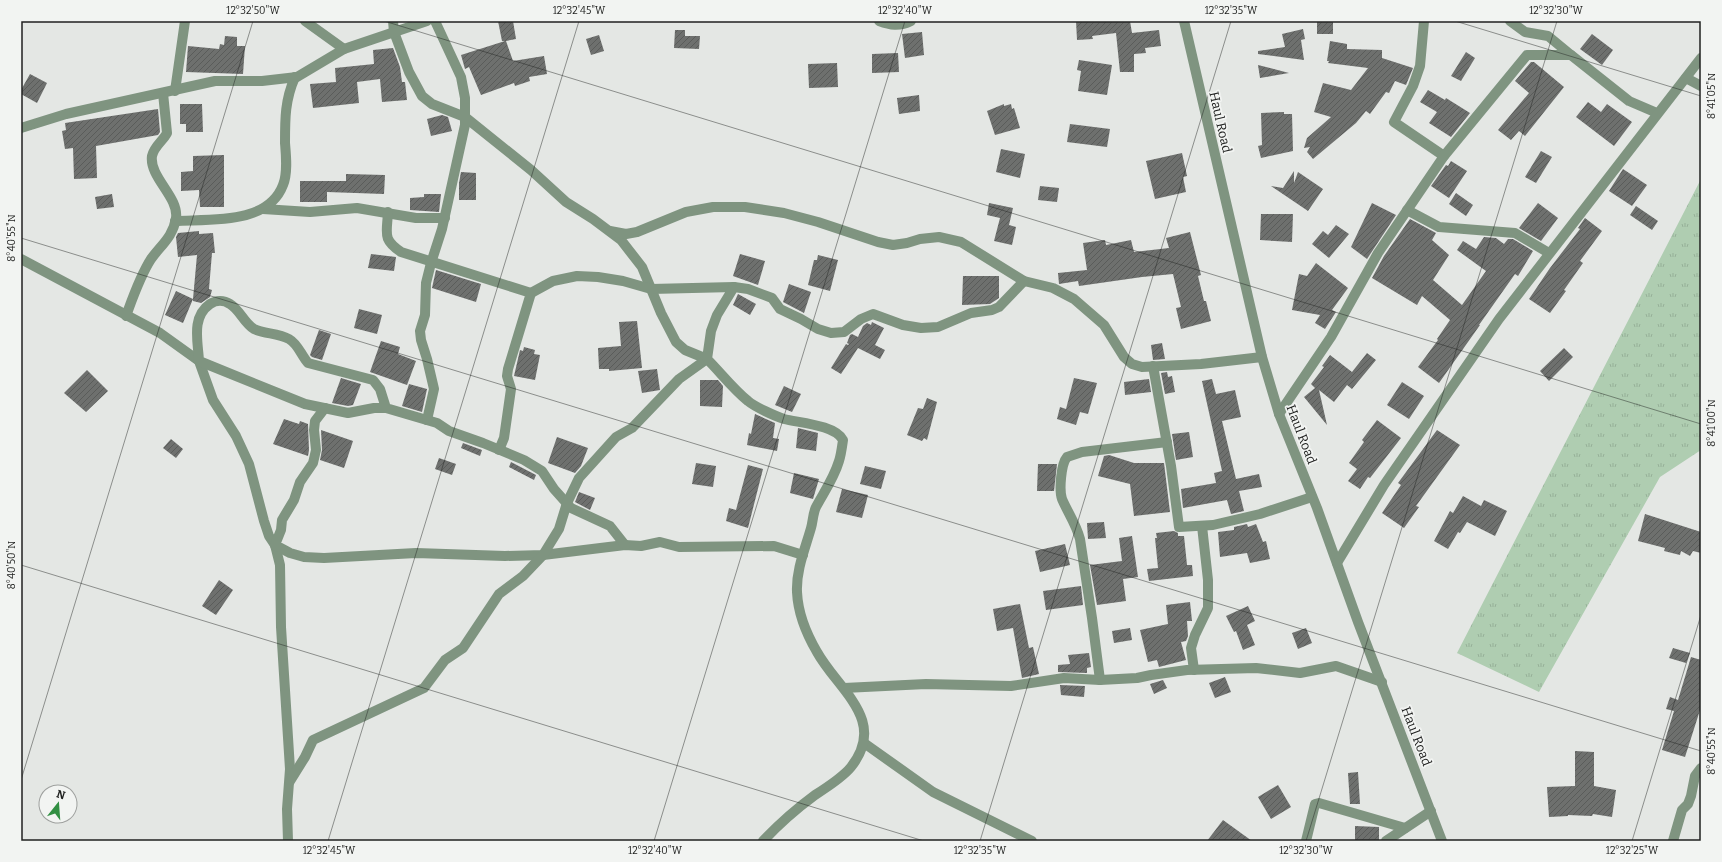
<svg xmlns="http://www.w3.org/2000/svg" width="1722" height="862" font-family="Bitter,serif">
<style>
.grass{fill:url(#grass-tufts)}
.building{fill:url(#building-hatch)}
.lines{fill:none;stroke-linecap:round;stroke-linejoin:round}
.street{stroke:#7f9480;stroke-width:10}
.ticks{fill:none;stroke:#202120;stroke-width:1;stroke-opacity:0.45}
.labels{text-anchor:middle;stroke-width:3.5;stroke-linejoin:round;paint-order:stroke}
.street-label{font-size:13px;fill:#202120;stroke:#f2f4f2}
.neatline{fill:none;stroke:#202120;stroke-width:1.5}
.ticks-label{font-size:10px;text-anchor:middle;fill:#202120}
</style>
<defs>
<pattern id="grass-tufts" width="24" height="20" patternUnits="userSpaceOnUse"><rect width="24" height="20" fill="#afcdb1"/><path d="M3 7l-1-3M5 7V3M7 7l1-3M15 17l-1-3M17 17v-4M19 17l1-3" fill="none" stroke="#96b098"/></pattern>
<pattern id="building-hatch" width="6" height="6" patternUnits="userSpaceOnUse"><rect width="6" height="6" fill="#6e706e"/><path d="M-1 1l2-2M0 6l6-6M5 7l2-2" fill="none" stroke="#5a5c5a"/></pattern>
</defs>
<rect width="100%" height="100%" fill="#e4e7e4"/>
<!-- grass -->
<polygon class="grass" points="1701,179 1701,450 1660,477 1539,692 1457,653"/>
<!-- building -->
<g class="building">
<polygon points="498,21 513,21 516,39 506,41 513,61 544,56 547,74 529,77 530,81 515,86 514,83 481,95 469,67 465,69 461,55 505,41 502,41"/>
<polygon points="1076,21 1130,21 1132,33 1159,30 1161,46 1145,48 1146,53 1134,54 1134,72 1120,72 1116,33 1092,36 1093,39 1077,40"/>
<rect x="1317" y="21" width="16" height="13"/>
<polygon points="1303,29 1305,39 1301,40 1304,60 1258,54 1258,51 1285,47 1282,34"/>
<polygon points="675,30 685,30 685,36 700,36 699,49 674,48"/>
<polygon points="922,32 924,55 905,58 902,34"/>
<polygon points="1592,34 1613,50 1602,65 1580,49"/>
<polygon points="599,35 604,51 591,55 586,39"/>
<polygon points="225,36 237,37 237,46 245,46 243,74 186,72 188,46 219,49 220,44 224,45"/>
<polygon points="1330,41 1347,44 1347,49 1382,50 1382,58 1413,68 1406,85 1395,81 1389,93 1386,92 1370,114 1366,111 1356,123 1313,159 1307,152 1310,147 1304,148 1307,138 1331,117 1314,112 1323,83 1351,90 1368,68 1328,63 1329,61 1327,61"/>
<polygon points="393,48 400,67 402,82 405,82 407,100 382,102 380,79 357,82 359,103 313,108 310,84 336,82 335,68 374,64 373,50"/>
<polygon points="1466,52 1475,58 1461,81 1451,76"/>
<polygon points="898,53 899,72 872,73 872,54"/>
<polygon points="1079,60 1112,65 1107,95 1078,91 1081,71 1077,70"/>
<polygon points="1531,62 1534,62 1564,87 1525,136 1519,131 1511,140 1498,130 1529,93 1515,81"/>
<polygon points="837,63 838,87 809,88 808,64"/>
<polygon points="1258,65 1289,73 1260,78"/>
<polygon points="30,74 47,83 37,103 21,94 21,90"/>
<polygon points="1428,90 1445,100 1446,98 1470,113 1451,137 1429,123 1437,112 1420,102"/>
<polygon points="919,95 920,111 899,114 897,98"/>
<polygon points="1588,102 1601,112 1607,104 1632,122 1614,146 1576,117"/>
<polygon points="180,104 202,104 203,132 186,132 186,124 180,124"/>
<polygon points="1004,104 1004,106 1011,104 1012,109 1014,108 1020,128 995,135 987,111"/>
<polygon points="158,109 160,132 158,135 96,146 97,178 74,179 73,148 65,149 62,131 66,130 65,123"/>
<polygon points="1284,112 1284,114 1292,114 1293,151 1261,158 1258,146 1262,145 1261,113"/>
<polygon points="442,115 448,117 452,131 431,136 427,119"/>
<polygon points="1070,124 1110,129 1107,147 1067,142"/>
<polygon points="1001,149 1025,154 1020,178 996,172"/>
<polygon points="1541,151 1552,157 1536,183 1525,177"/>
<polygon points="1182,153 1187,176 1183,177 1186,192 1155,199 1146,161"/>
<polygon points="224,155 224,207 200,207 199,190 181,191 181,172 193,171 193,156"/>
<polygon points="1451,161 1467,171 1449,198 1431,186 1446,165 1448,166"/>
<polygon points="1623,169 1647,185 1632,206 1609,191"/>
<polygon points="1294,171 1294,183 1298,172 1323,189 1308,211 1271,186 1283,188"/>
<polygon points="461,172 476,173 476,200 459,200 459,183"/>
<polygon points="346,174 385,175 384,194 327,192 327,202 300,202 300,181 346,181"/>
<polygon points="1040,186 1059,188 1057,202 1038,200"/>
<polygon points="1456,193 1473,205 1466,216 1449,204"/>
<polygon points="112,194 114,207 97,209 95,197"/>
<polygon points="424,194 441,194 439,212 410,210 410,198 424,197"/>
<polygon points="989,203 1013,208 1009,225 1016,227 1012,245 994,241 1000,218 987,215"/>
<polygon points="1372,203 1396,215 1367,259 1351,247"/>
<polygon points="1538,203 1558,218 1541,241 1519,228"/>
<polygon points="1636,206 1658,221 1652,230 1630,215"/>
<polygon points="1261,214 1293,214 1292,242 1260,240"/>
<polygon points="1585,218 1602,231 1580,261 1583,263 1564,290 1566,291 1550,313 1529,299 1550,268 1580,229 1578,228"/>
<polygon points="1410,219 1436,233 1432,240 1449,255 1433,280 1462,305 1486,271 1457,250 1463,241 1476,249 1484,237 1496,238 1504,244 1508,239 1513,239 1533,251 1518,276 1515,274 1479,325 1480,325 1439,383 1418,367 1438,340 1437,339 1450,320 1422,296 1417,305 1372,278 1384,256"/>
<polygon points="1336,225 1349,234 1329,258 1312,244 1323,231 1328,235"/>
<polygon points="199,231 199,234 213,233 215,253 212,253 209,289 212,290 210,297 201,303 193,301 193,299 183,323 165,315 176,291 193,299 197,255 178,257 176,237 178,233"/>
<polygon points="1190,232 1201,275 1198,276 1204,301 1206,301 1211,321 1181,329 1176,308 1181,307 1173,274 1142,277 1079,286 1078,281 1059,284 1058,273 1087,270 1083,243 1105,240 1106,245 1131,240 1134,252 1169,248 1166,238"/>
<polygon points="371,254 396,257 394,271 368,268"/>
<polygon points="740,254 765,261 758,285 733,276"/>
<polygon points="818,255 838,260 830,291 808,285 814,260 817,260"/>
<polygon points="1316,263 1348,288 1332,310 1336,312 1325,329 1315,323 1320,315 1292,310 1299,274 1307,276"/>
<polygon points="436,270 481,284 476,302 432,288"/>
<polygon points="963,276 999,276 999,298 990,304 962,305"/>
<polygon points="789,284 811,292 804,313 783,302"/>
<polygon points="738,294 756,304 750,315 733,305"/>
<polygon points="359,309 382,315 377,334 354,328"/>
<polygon points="637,321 642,368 609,371 609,369 599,369 598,348 621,346 619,322"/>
<polygon points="872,322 884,328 875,345 885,350 880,359 858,348 841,374 831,368 846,344 848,345 849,344 847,343 850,335 852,334 858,337 863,326 867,323 871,325"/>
<polygon points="319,330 331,334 322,360 312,357 310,355"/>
<polygon points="381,341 400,347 398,354 416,361 407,385 370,372"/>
<polygon points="1162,343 1165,359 1153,360 1151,345"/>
<polygon points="524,347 535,350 534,354 540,355 535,380 514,376 520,350 523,351"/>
<polygon points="1564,348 1573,357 1549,381 1540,371"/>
<polygon points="1367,353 1376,360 1352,389 1347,385 1334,402 1319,390 1327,425 1304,397 1315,388 1311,384 1324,367 1322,366 1330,355 1352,372"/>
<polygon points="657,369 660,390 642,393 638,371"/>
<polygon points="87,370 108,391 86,412 64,393"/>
<polygon points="1167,372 1168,377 1172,376 1175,392 1165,394 1161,373"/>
<polygon points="341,378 361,384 353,405 348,406 332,403"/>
<polygon points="1074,378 1097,383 1088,414 1080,412 1076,425 1057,419 1060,407 1066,409"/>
<polygon points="1149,379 1151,392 1125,395 1124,382"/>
<polygon points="1212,379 1216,394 1235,390 1241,417 1222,421 1236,479 1259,474 1262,487 1239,491 1244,511 1231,514 1227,500 1183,508 1181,489 1216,483 1214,473 1222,471 1202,381"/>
<polygon points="700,380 718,380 723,386 722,407 700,406"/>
<polygon points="1402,382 1424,396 1409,419 1387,405"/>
<polygon points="409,384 427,389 422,412 402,406"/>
<polygon points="784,386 801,394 792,412 775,405"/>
<polygon points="927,398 937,402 927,440 924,438 922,441 907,435 918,408 923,409"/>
<polygon points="755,414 775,423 773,438 779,439 777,451 747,445 749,433 751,434"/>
<polygon points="284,419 299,424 300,421 308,424 309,450 308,456 273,444"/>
<polygon points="1377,420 1401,438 1370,478 1368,477 1360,489 1348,481 1357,469 1349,463 1364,442 1362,440"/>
<polygon points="798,428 818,433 816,451 796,448"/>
<polygon points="321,430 353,441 344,468 320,460 322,450"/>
<polygon points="1437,430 1460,445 1416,506 1419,507 1404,528 1382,513 1401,485 1398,483"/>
<polygon points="1189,432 1193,457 1176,460 1172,434"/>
<polygon points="557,437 588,448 581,466 575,473 548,463"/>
<polygon points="171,439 183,449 176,458 163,448"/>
<polygon points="463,443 482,450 480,456 461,448"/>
<polygon points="1109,455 1134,463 1164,463 1170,512 1134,516 1130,484 1098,476 1104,456"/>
<polygon points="439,458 456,464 452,475 435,469"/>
<polygon points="511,462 536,475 534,480 509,467"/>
<polygon points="696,463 716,466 713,487 692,484"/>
<polygon points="1038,464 1057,464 1054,491 1037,491"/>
<polygon points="748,465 763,469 748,528 726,521 729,508 736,510"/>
<polygon points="865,466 886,471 881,489 860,484"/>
<polygon points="794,473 819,479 813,499 790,493"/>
<polygon points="842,489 868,495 862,518 836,512"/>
<polygon points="579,492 595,498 590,510 575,502"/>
<polygon points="1463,496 1481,506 1484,500 1507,511 1495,536 1467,522 1460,533 1458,532 1448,549 1434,541 1450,511 1453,513"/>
<polygon points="1645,514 1701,532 1701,553 1693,551 1690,556 1681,551 1680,555 1664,551 1665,548 1638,541"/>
<polygon points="1104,522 1106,538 1088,539 1087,523"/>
<polygon points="1247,524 1248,527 1256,524 1263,542 1266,541 1270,559 1250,563 1247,553 1220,557 1218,532 1234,530 1234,527"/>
<polygon points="1174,531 1178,533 1178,536 1184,536 1187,565 1192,565 1193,576 1149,581 1147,569 1158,568 1155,538 1157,538 1156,533"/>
<polygon points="1132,536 1138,577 1123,579 1126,601 1097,605 1090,565 1122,561 1119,538"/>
<polygon points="1065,544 1070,565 1040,572 1035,551"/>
<polygon points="219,580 233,590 216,615 202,606"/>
<polygon points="1081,586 1083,605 1046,610 1043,591"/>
<polygon points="1190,602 1192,621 1187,621 1188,636 1186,641 1181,642 1186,660 1159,667 1157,660 1148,662 1140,630 1168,624 1166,605"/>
<polygon points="1020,604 1029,648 1033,647 1039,674 1022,678 1013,628 997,631 993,609"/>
<polygon points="1248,606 1255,621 1247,625 1255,645 1243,650 1236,631 1234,632 1226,616"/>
<polygon points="1130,628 1132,640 1114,643 1112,631"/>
<polygon points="1306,628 1312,643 1298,649 1292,633"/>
<polygon points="1673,648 1690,653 1686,663 1669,658"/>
<polygon points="1089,653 1091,667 1087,668 1087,673 1058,672 1058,665 1070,664 1068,655"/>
<polygon points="1691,657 1701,660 1701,707 1685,757 1662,750 1674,711 1666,709 1670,697 1678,700"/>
<polygon points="1225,677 1231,692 1215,698 1209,683"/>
<polygon points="1163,680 1167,688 1154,694 1150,684"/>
<polygon points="1060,685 1085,686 1084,697 1061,695"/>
<polygon points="1575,751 1594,752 1594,786 1616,790 1612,817 1593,814 1592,816 1568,815 1568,816 1549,817 1547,787 1575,786"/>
<polygon points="1358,772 1360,804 1350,804 1348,773"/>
<polygon points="1278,785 1291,807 1271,819 1258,797"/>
<polygon points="1223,820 1252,841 1207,841"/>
<polygon points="1355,826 1379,827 1379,841 1355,841"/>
</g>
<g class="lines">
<!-- street -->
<g class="street">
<polyline points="305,21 344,49"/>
<polyline points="393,21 394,32 409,72 422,96 432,104 465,117 531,170 566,202 593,219 621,240 642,267 661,313 676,342 685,350 707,359"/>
<path d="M879,21c11,4 20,6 32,0"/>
<polyline points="1184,21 1262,357 1279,414 1317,508 1358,622 1442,841"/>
<polyline points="1424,21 1420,66 1413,86 1394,122 1444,156"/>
<polyline points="1510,21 1525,32 1548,36 1571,55"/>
<polyline points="1686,78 1701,86"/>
<polyline points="175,91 185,21"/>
<polyline points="21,128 66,114 215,81 262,81 297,77 344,49 427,21"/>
<polyline points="263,209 310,212 357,208 416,218 445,218"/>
<polyline points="1407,210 1439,227 1515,233 1549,253"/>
<path d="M388,212c-1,22 -6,27 13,40l130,41 -23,76 -1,7 4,13 -7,49 -5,12"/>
<path d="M175,221c35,-2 93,4 108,-36 5,-12 3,-30 2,-42 0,-25 0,-43 10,-66"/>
<polyline points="610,231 626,234 637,232 686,212 713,207 745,207 784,213 818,222 878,242 893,245 907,243 920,239 939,237 961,242 1024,281 1053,288 1074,299 1104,325 1124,357 1132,364 1142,367 1201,364 1262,357"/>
<polyline points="21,259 160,333 199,361 213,400 236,436 249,464 264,521 269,536 275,545 280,565 281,627 290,769 287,809 288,841"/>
<polyline points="531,293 553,281 577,276 598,277 623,281 651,289 734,287"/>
<path d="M126,316c7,-19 14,-40 25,-57 10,-14 22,-22 25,-41 3,-21 -27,-41 -24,-62 2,-10 11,-15 15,-23l-4,-40"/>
<polyline points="1153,366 1171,466 1179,527 1213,525 1260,514 1312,497"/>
<polyline points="325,408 315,421 314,430 316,450 313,463 300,482 294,500 282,520 281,530 275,545 290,553 304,557 324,558 416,553 505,556 543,555 625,545 641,546 660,542 679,547 774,546 803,555"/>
<path d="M386,408l-6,-19 -7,-9 -65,-17c-7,-8 -10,-19 -19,-24 -11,-6 -25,-5 -35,-10 -10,-6 -14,-19 -24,-25 -6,-4 -14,-4 -20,0 -19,13 -12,38 -11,57l106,43 43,9 26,-5h12l51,15 12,8 34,12 41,17 18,11 12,18 17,19 39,18 15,19"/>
<polyline points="1279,414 1331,337 1378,253 1444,156 1527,55 1571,55 1629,101 1657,113"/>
<polyline points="427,420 434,389 427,359 421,340 420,331 425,315 426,283 431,263 442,229 465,125 465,98 461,77 435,21"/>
<polyline points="1337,563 1384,485 1499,319 1701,58"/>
<polyline points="1194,670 1191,648 1195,635 1208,608 1208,580 1202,526"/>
<path d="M1100,680l-8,-62 -12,-79c-4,-15 -12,-26 -18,-40 -3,-9 -1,-35 5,-42l15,-5 85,-10"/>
<polyline points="844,688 926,684 1011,686 1064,678 1100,680 1137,678 1151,675 1187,670 1256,668 1300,673 1336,666 1382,682"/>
<polyline points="864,743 933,792 1032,841"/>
<polyline points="290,781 305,757 313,740 424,688 445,660 463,648 499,594 523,576 543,555 559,529 567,503 579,478 616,437 632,428 679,379 707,359"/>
<path d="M763,841c16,-17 33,-32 52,-46 11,-7 28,-18 36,-28 37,-47 -13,-77 -34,-115 -10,-17 -19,-39 -20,-60 -1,-22 8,-43 14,-64 2,-7 2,-15 5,-21 8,-15 18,-29 23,-46 2,-6 3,-14 4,-21 -8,-15 -43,-17 -59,-21 -9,-3 -29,-12 -36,-18 -15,-12 -27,-28 -41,-42l4,-28 6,-16 17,-28 14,2 24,9 8,11 21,10 17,10 13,4 13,-1 17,-13 12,-5 30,11 18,3 17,-1 33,-14 21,-3 7,-3 25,-26"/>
<polyline points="1306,841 1315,804 1319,803 1405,828"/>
<polyline points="1386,841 1431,811"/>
<polyline points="1673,841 1682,810 1688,804 1691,796 1695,776 1701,768"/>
</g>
</g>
<!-- ticks -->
<path class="ticks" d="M384,21l1317,403M1455,21l246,75M21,238l1680,513M21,565l903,276M21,780l232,-759M328,841l251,-820M654,841l251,-820M980,841l251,-820M1306,841l251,-820M1632,841l69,-226"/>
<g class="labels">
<!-- street labels -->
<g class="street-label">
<text transform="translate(1221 122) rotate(77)" y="5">Haul Road</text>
<text transform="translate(1302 434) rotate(69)" y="5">Haul Road</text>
<text transform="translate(1417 736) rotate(69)" y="5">Haul Road</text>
</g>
</g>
<!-- border -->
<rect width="1722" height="862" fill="none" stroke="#f2f4f2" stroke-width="44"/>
<!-- north arrow -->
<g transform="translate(58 804) rotate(17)"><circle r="19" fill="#f2f4f2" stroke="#9ea09e"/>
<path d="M0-3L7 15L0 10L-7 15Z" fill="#318f42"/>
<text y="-6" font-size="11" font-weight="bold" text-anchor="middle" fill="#202120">N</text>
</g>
<rect x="22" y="22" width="1678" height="818" class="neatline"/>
<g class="ticks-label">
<text x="253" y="14">12°32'50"W</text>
<text x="579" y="14">12°32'45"W</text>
<text x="905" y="14">12°32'40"W</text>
<text x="1231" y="14">12°32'35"W</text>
<text x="1556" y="14">12°32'30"W</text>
<text transform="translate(1711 96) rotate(-90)" y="4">8°41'05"N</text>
<text transform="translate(11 238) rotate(-90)" y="4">8°40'55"N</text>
<text transform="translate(1711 423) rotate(-90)" y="4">8°41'00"N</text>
<text transform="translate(11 565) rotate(-90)" y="4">8°40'50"N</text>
<text transform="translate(1711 751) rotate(-90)" y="4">8°40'55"N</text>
<text x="329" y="854">12°32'45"W</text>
<text x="655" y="854">12°32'40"W</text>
<text x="980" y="854">12°32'35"W</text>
<text x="1306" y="854">12°32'30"W</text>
<text x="1632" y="854">12°32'25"W</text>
</g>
</svg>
